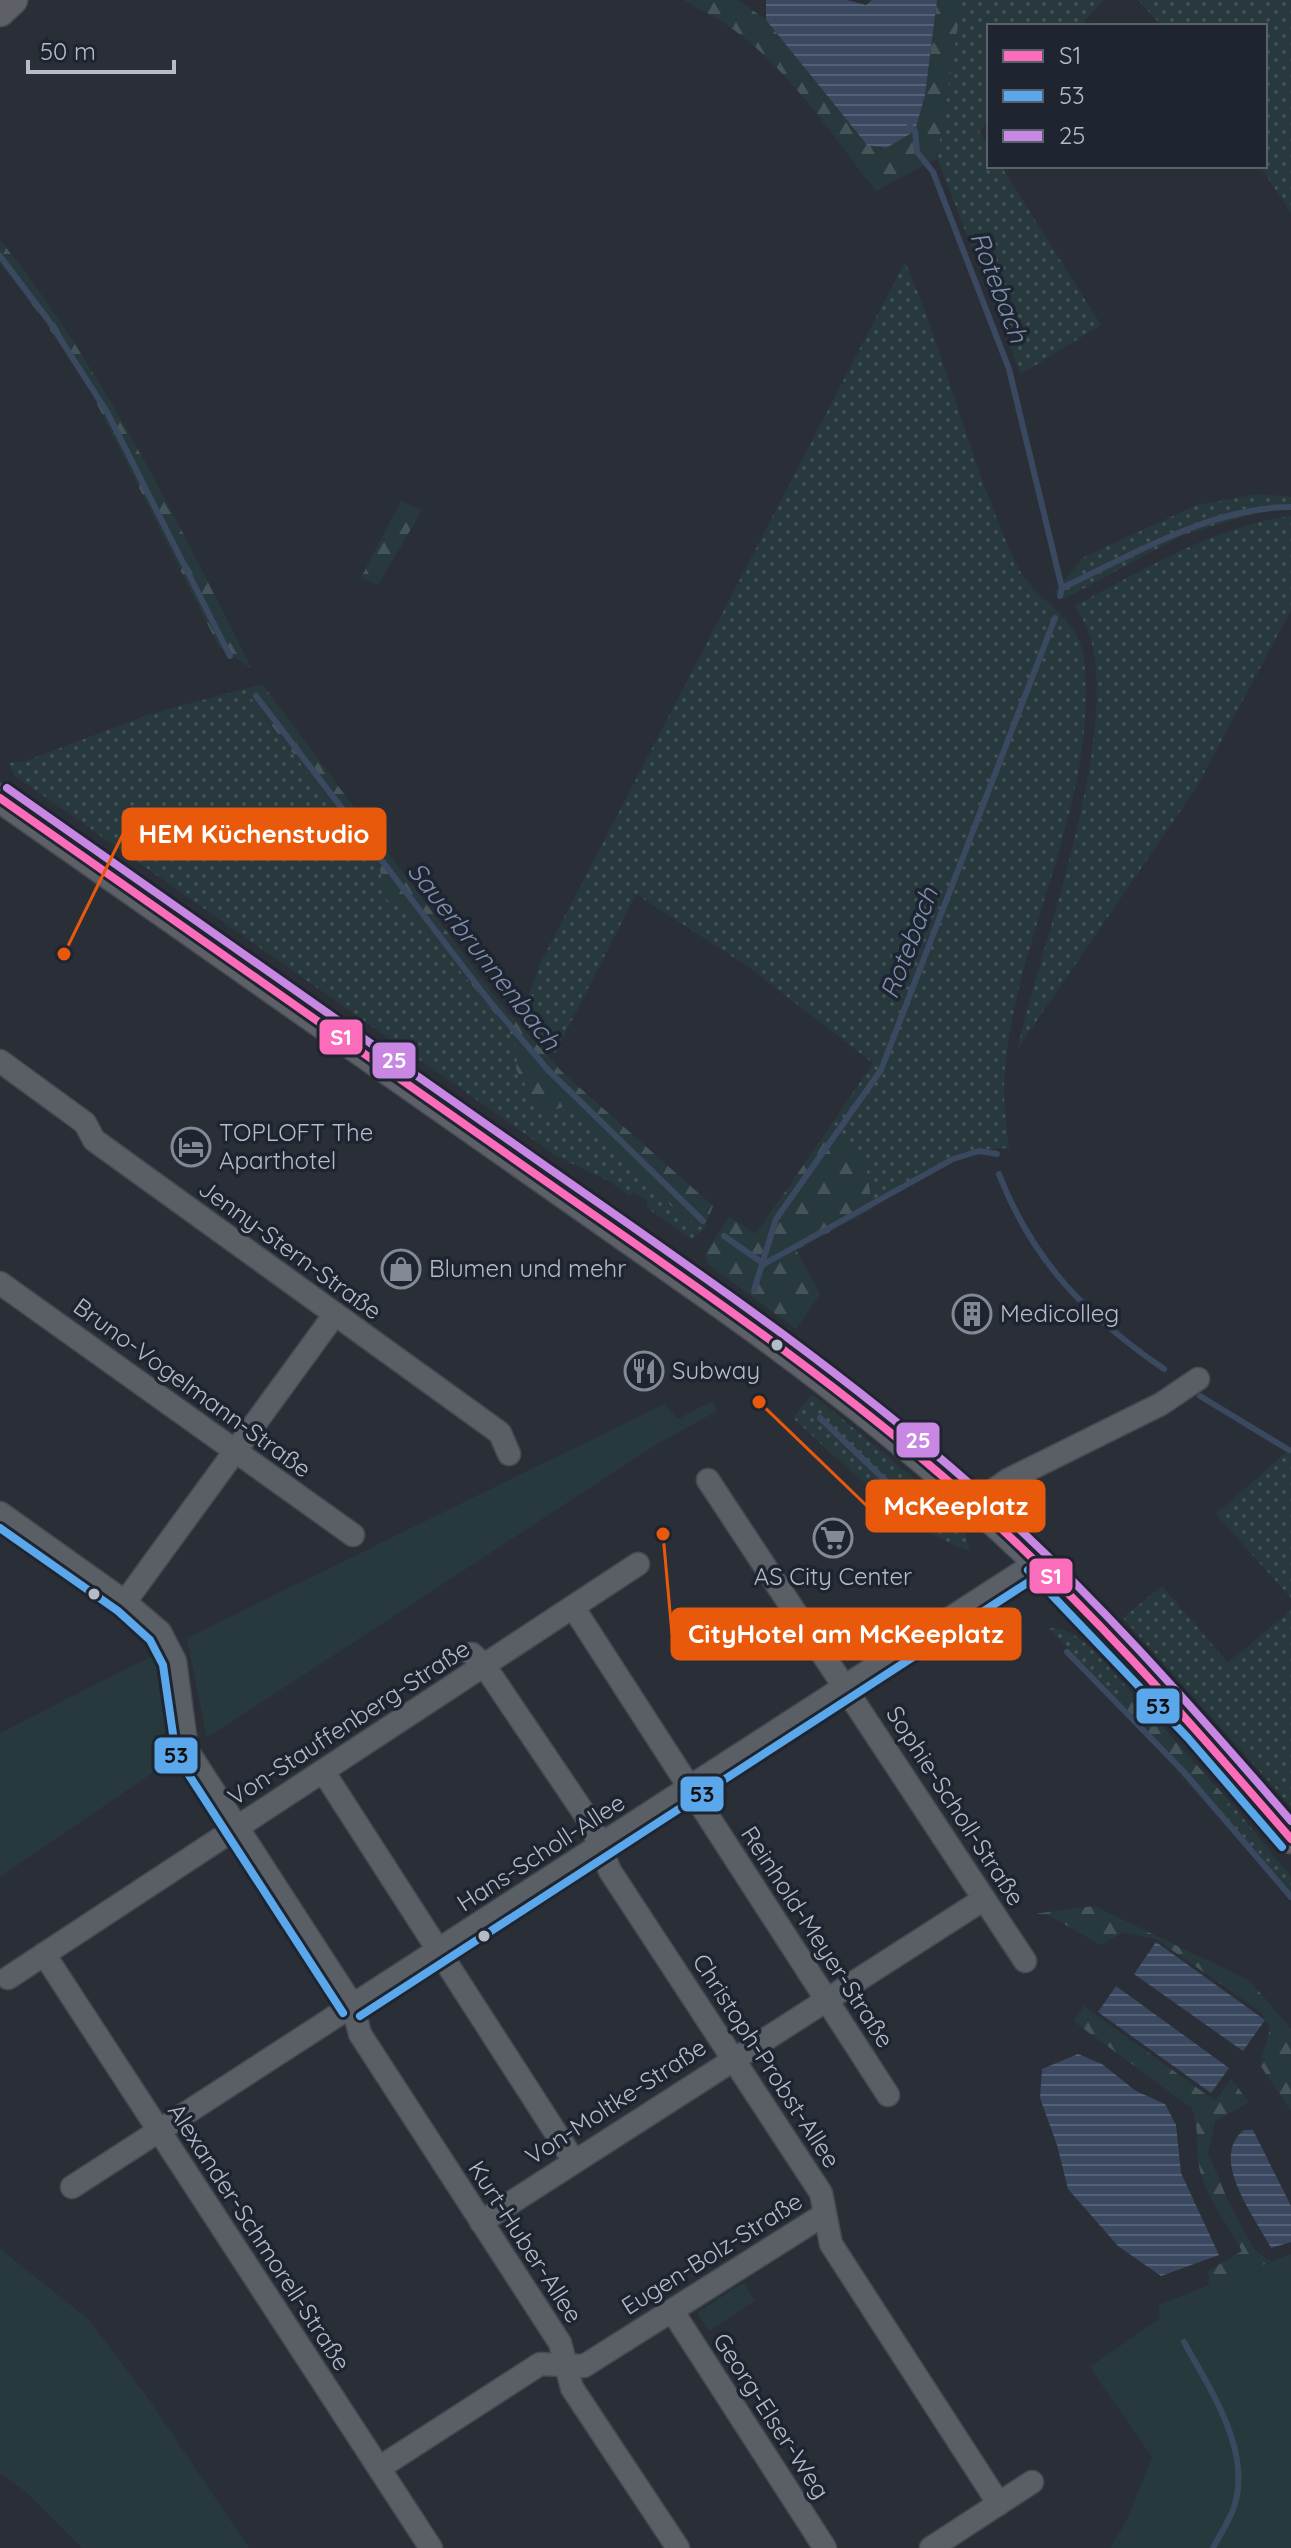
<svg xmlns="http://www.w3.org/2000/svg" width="1291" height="2548" font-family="Quicksand,sans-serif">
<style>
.grass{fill:url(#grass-dots)}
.forest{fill:url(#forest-firs)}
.park{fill:#28393d}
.water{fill:url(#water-rules)}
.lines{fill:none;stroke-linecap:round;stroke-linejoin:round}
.stream{stroke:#3a4860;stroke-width:6}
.minor-casing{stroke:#464a50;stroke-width:25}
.major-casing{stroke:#484c54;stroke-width:31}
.minor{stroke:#5a5e65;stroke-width:22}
.major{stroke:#5d6066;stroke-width:28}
.bus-1-casing{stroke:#1e2531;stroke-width:14}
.bus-2-casing{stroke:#1e2531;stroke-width:14}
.bus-3-casing{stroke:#1e2531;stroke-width:14}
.bus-1{stroke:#fb6dba;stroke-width:8}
.bus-2{stroke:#5aa8eb;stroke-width:8}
.bus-3{stroke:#c787e3;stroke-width:8}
.bus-dot{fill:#b5bbc7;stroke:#1e2531;stroke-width:3}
.labels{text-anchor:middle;stroke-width:7;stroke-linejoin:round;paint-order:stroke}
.poi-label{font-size:24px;fill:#b5bbc7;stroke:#1e2531;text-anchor:start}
.street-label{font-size:24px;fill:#b5bbc7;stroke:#1e2531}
.water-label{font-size:26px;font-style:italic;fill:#7e90ad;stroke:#1e2531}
.leader{fill:none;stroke:#e8590c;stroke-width:3}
.callout-dot{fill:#e8590c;stroke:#1e2531;stroke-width:3}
.callout{fill:#e8590c;stroke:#e8590c;stroke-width:3}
.callout-label{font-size:26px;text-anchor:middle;font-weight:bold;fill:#fff}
.line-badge{stroke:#1e2531;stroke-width:3}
.badge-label{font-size:22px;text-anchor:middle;font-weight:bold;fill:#fff}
.pale-badge-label{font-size:22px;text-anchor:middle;font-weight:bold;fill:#111}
</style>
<defs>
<pattern id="grass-dots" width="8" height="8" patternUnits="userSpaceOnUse" patternTransform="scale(2)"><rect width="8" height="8" fill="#28393d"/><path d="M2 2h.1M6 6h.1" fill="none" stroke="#455458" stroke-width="1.8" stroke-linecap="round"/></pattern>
<pattern id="forest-firs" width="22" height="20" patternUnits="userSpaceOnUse" patternTransform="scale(2)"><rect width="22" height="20" fill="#28393d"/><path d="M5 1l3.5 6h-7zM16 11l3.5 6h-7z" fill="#455458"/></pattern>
<pattern id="water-rules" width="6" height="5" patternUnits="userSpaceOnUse" patternTransform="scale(2)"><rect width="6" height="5" fill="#3a4860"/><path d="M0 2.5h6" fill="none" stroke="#546075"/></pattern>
</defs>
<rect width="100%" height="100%" fill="#2a2f37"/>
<!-- grass -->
<g class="grass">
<polygon points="962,0 1104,0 1080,26 989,26 989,122 979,132 989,147 989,166 1001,166 1101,325 1021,374 937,158"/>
<polygon points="1138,0 1291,0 1291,213 1260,166 1265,166 1265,26 1162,26"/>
<path d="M905,262c43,99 66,204 111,302 18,38 64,51 68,96 14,144 -67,271 -79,409 -3,27 1,53 4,79l-44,3 -93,50 -8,-45 -35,-28 44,-65 -123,-95 -114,-74 -81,159 -34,-38 20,-53z"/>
<polygon points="1259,494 1291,497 1291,506 1253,514 1181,536 1064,599 1054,592 1084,557 1197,505"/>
<path d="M1291,516v94l-95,178 -178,260c20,-98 124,-363 56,-442 68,-35 140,-80 217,-90z"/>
<path d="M244,689l135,178c10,30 2,30 32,44l98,120 9,21 -2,17 38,39c39,-2 87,70 114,95 10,10 24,18 36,26l-13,10 -45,-32 2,-5 -14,-10 -4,4 -21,-15 -51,-24 -544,-382 -5,-12 17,-2 124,-47z"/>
<path d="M812,1394l140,116 12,17 6,24c-57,-17 -131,-92 -177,-133z"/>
<polygon points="1289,1450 1291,1451 1291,1598 1216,1514"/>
<polygon points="1162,1586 1228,1663 1291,1610 1291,1806 1123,1618"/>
<path d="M1049,1628c30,-2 57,38 76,57l-12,14z"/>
<polygon points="1230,1802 1291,1877 1291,1898 1216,1815"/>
</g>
<!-- forest -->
<g class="forest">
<path d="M684,0h55l27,20 96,120 19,9 44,-54 12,-95h25l-25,158 -61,33c-45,-57 -88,-124 -149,-166 -13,-10 -29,-15 -43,-25z"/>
<path d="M0,240c103,128 178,282 251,428l-32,-21 -126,-251 -50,-77 -43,-56z"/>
<polygon points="401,501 422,510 378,585 361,578"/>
<polygon points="262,684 500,1003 562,1072 713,1206 704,1229 670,1205 592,1123 564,1107 542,1113 516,1069 518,1052 509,1031 412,911 387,900 379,866 244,689"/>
<polygon points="829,1128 864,1156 873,1209 796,1250 820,1294 796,1329 708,1264 705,1254 729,1217 756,1234"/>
<polygon points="1125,1685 1230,1802 1216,1815 1113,1699"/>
<polygon points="1094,1906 1250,1981 1291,2029 1291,2111 1260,2065 1270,2029 1261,2012 1156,1939 1123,1932 1101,1945 1048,1915 1034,1914"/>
<path d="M1084,2006l131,95 16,-22 18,23 -34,19 -7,32 21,50 25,46 14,11 15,5 -72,31 -3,-25 34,-20c-13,-25 -35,-53 -42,-80 -5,-21 0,-43 -8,-63l-119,-87z"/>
</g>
<!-- park -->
<g class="park">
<polygon points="712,1401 717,1411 654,1446 207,1738 187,1638 664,1404 678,1419"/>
<polygon points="160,1652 180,1754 0,1877 0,1733"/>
<polygon points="0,2249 88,2319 145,2394 249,2548 82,2548 26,2492 0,2473"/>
<polygon points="1291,2254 1291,2548 1110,2548 1127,2520 1152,2457 1090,2367 1160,2318 1158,2305"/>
<polygon points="743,2283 755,2301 709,2331 697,2313"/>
</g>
<!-- water -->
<g class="water">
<polygon points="766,0 847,0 866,5 872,0 937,0 925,95 915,131 886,148 867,145 766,20"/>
<polygon points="1156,1942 1265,2020 1243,2051 1134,1974"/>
<polygon points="1116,1986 1229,2068 1211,2093 1098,2012"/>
<polygon points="1078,2054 1102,2064 1136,2091 1165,2104 1176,2125 1181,2173 1219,2255 1161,2276 1118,2246 1068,2189 1057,2145 1040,2098 1042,2069"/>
<path d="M1244,2130h9l38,76v36l-20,6c-16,-31 -63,-90 -27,-118z"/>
</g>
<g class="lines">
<!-- stream -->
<g class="stream">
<polyline points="910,126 915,131 917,152 933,172 1009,369 1062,588 1060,596"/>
<polyline points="0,256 49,321 107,412 230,656"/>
<path d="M1062,588c70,-33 149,-81 229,-81"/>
<polyline points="256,696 490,1002 548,1070 703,1221"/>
<path d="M999,1174c34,88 88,142 165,195"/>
<polyline points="724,1236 764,1264"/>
<polyline points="764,1264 953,1159 979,1151 997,1154"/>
<polyline points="754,1290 776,1219 881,1070 1055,618"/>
<polyline points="1200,1396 1289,1450"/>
<polyline points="820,1418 913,1507"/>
<polyline points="1067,1652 1184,1772 1291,1897"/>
<path d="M1184,2342c26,48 70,110 49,168 -5,13 -14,26 -20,38"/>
</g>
<!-- minor casing -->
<g class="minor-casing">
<g id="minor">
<polyline points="0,1061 85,1123 94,1140 500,1433 509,1454"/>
<polyline points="0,1283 353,1535"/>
<polyline points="708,1480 1025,1961"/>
<polyline points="974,1504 1008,1480 1161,1404 1198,1379"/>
<polyline points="0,1513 125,1602 160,1632 175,1661 187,1750 353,2006 360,2034 560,2343 572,2388 678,2548"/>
<polyline points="125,1602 335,1314"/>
<polyline points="573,1607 888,2095"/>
<polyline points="472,1654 484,1665 590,1822 610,1871 821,2193 831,2244 999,2504"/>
<polyline points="323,1771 574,2161"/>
<polyline points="44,1954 431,2548"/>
<polyline points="8,1978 638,1564"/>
<polyline points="72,2187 1037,1562"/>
<polyline points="481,2222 984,1899"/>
<polyline points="673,2312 825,2548"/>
<polyline points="379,2468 540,2364 584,2366 825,2214"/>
<polyline points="931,2548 1032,2482"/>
</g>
</g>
<!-- major casing -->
<g class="major-casing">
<g id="major">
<polyline points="0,12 13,0"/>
<path d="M0,798l721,506c110,78 218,164 315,257 91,87 173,183 255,278"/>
</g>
</g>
<!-- minor -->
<use href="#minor" class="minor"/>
<!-- major -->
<use href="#major" class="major"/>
<!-- bus-1 casing -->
<g class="bus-1-casing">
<path id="bus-1" d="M0,798c180,127 361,253 541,380 144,101 290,199 422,316 119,105 224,224 328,345"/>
</g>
<!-- bus-2 casing -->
<g class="bus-2-casing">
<g id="bus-2">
<polyline points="0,1528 118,1611 150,1640 163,1665 176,1755 343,2013"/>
<polyline points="1028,1570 1188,1738 1282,1847"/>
<polyline points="360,2016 1044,1572"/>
</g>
</g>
<!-- bus-3 casing -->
<g class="bus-3-casing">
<path id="bus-3" d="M7,788c179,126 358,252 537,377 146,102 293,202 426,319 117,103 219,219 321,337"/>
</g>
<!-- bus-1 -->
<use href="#bus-1" class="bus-1"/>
<!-- bus-2 -->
<use href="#bus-2" class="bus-2"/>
<!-- bus-3 -->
<use href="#bus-3" class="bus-3"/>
</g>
<!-- icons -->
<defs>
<g id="hotel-ring" transform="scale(2)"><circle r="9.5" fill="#1e2531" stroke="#848a95" stroke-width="1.5"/><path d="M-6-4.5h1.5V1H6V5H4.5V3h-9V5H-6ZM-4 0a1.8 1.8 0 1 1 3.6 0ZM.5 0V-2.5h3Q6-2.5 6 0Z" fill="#848a95"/></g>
<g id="shop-ring" transform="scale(2)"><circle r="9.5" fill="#1e2531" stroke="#848a95" stroke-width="1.5"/><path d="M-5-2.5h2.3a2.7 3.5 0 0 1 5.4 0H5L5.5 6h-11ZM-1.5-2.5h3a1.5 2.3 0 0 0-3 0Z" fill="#848a95"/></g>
<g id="building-ring" transform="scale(2)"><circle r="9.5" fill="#1e2531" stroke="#848a95" stroke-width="1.5"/><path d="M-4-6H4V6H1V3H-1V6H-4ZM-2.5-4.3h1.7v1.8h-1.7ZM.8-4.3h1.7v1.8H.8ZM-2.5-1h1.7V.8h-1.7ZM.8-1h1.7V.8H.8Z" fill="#848a95"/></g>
<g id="restaurant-ring" transform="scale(2)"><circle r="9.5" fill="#1e2531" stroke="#848a95" stroke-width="1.5"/><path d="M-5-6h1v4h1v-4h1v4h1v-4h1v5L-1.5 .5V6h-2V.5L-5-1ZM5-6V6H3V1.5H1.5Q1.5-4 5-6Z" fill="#848a95"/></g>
<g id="supermarket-ring" transform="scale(2)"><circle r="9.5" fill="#1e2531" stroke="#848a95" stroke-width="1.5"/><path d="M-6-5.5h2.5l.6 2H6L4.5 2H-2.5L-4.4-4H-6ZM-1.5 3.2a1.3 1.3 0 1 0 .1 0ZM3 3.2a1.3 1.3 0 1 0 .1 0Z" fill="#848a95"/></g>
</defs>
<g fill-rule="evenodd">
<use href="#hotel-ring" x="191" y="1147"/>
<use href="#shop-ring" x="401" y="1269"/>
<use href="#building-ring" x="972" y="1314"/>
<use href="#restaurant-ring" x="644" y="1371"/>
<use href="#supermarket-ring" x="833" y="1538"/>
</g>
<!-- markers -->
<g class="bus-dot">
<circle cx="777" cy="1345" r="7"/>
<circle cx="94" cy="1594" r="7"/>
<circle cx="484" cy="1936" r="7"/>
</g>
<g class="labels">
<!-- poi labels -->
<g class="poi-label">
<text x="219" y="1141">TOPLOFT The<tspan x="219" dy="28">Aparthotel</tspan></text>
<text x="429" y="1277">Blumen und mehr</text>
<text x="1000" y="1322">Medicolleg</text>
<text x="672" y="1379">Subway</text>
<text x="833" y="1585" text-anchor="middle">AS City Center</text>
</g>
<!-- street labels -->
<g class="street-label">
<text transform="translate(290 1250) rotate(36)" y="8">Jenny-Stern-Straße</text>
<text transform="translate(192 1388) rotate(36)" y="8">Bruno-Vogelmann-Straße</text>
<text transform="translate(349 1723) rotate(-33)" y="8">Von-Stauffenberg-Straße</text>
<text transform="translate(955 1806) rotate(57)" y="8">Sophie-Scholl-Straße</text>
<text transform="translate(541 1853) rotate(-33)" y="8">Hans-Scholl-Allee</text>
<text transform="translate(817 1937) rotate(57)" y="8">Reinhold-Meyer-Straße</text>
<text transform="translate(766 2061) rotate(57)" y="8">Christoph-Probst-Allee</text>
<text transform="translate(616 2102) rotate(-33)" y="8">Von-Moltke-Straße</text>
<text transform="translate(259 2237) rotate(57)" y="8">Alexander-Schmorell-Straße</text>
<text transform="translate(525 2242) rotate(57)" y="8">Kurt-Huber-Allee</text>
<text transform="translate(712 2254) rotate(-32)" y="8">Eugen-Bolz-Straße</text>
<text transform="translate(771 2416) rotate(57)" y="8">Georg-Elser-Weg</text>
</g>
<!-- water labels -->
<g class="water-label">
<text transform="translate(999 287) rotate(69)" y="9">Rotebach</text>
<text transform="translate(909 943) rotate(-69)" y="9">Rotebach</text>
<text transform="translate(484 956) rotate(52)" y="9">Sauerbrunnenbach</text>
</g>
</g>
<!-- callouts -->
<path class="leader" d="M64 954L123 834M759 1402L867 1506M663 1534L672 1634"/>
<g class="callout-dot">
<circle cx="64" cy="954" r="8"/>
<circle cx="759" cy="1402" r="8"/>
<circle cx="663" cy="1534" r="8"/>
</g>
<g class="callout">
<rect x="123" y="809" width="262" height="50" rx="8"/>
<rect x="867" y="1481" width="177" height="50" rx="8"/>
<rect x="672" y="1609" width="348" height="50" rx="8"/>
</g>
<g class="callout-label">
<text x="254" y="843">HEM Küchenstudio</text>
<text x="956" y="1515">McKeeplatz</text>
<text x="846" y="1643">CityHotel am McKeeplatz</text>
</g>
<g class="line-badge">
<rect x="318" y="1018" width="46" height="38" rx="8" fill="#fb6dba"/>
<rect x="371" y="1041" width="46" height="39" rx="8" fill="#c787e3"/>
<rect x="895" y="1421" width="46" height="38" rx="8" fill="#c787e3"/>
<rect x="1028" y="1557" width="46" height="38" rx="8" fill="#fb6dba"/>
<rect x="1135" y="1687" width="46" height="38" rx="8" fill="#5aa8eb"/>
<rect x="153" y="1736" width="46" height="39" rx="8" fill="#5aa8eb"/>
<rect x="679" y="1775" width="46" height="38" rx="8" fill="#5aa8eb"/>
</g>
<g class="badge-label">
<text x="341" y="1045">S1</text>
<text x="394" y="1068">25</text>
<text x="918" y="1448">25</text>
<text x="1051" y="1584">S1</text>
</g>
<g class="pale-badge-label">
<text x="1158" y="1714">53</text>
<text x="176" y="1763">53</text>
<text x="702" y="1802">53</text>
</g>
<!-- legend -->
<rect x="987" y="24" width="280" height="144" fill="#1e2531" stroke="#5a616d" stroke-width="2"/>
<rect x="1003" y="50" width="40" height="12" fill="#fb6dba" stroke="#5a616d" stroke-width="2"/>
<text x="1059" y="64" font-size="24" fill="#b5bbc7">S1</text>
<rect x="1003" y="90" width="40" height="12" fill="#5aa8eb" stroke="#5a616d" stroke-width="2"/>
<text x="1059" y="104" font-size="24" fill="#b5bbc7">53</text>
<rect x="1003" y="130" width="40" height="12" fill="#c787e3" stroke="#5a616d" stroke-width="2"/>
<text x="1059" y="144" font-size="24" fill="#b5bbc7">25</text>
<!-- scale -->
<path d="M28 60v12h146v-12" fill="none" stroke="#b5bbc7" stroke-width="4"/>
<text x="40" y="60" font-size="24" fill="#b5bbc7" stroke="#1e2531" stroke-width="6" paint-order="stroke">50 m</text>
</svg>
